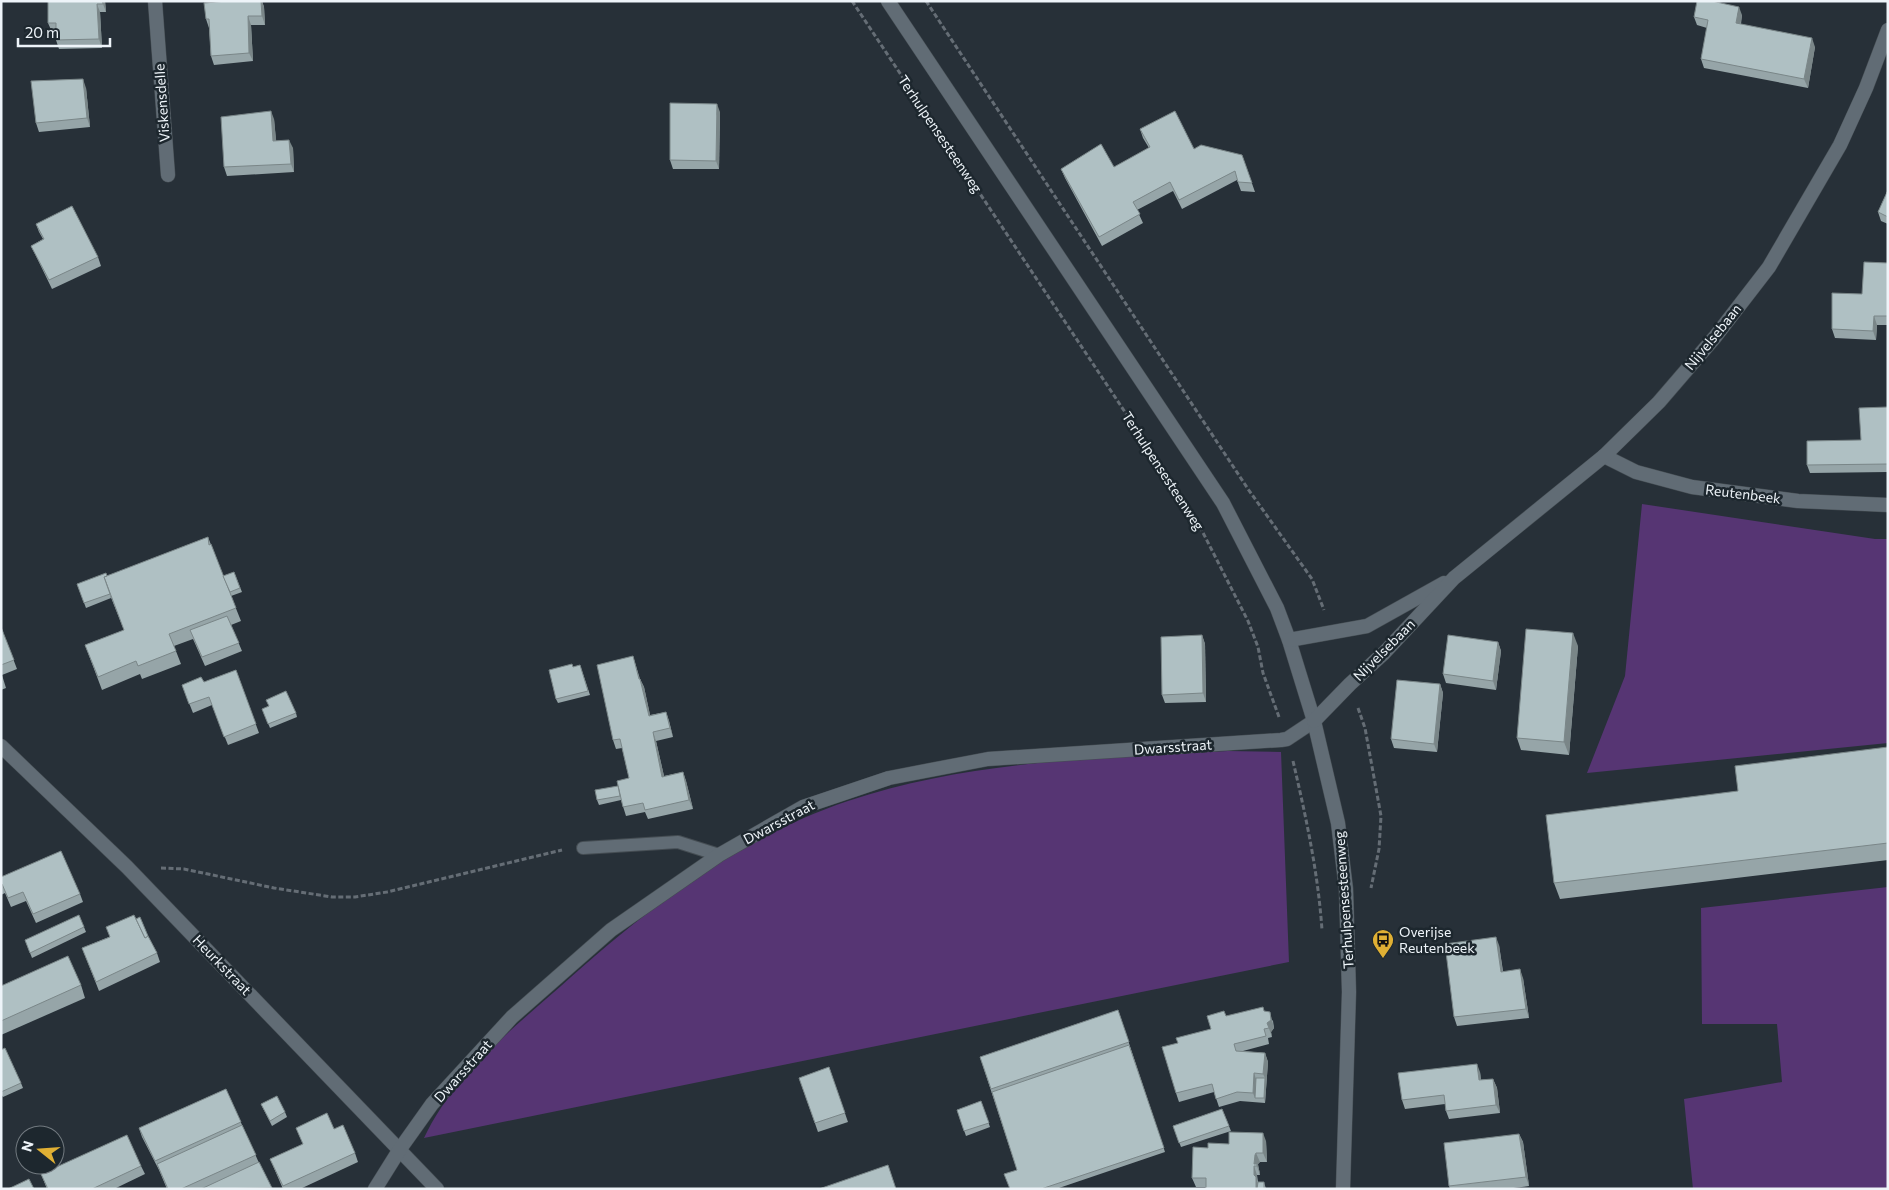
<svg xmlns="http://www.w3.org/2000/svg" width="1889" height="1190" font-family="Commissioner,sans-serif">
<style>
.green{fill:#563573}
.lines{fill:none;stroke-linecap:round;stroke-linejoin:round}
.service-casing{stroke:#454d53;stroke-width:14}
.minor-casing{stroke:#454d53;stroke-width:15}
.secondary-casing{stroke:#454d53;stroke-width:15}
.path{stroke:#656d75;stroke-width:3;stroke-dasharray:5 2.5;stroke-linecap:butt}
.service{stroke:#616c75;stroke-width:12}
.minor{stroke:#616c75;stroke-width:14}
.secondary{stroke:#616c75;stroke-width:14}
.wall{fill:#96a5a8}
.shaded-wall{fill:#7a8688}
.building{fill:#afc0c3;stroke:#7a8688}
.labels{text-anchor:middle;stroke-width:5;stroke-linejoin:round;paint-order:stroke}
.street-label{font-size:14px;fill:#eef4f9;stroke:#1d272e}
.poi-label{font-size:14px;fill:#eef4f9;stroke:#1d272e;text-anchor:start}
</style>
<rect width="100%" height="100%" fill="#273038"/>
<!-- green -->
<g class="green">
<polygon points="1642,504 1875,539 1888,539 1888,743 1587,773 1625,676"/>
<path d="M1228,751l53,1 8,210 -865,176c29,-62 87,-108 137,-152 83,-75 179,-149 287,-185 122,-41 252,-43 380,-50z"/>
<polygon points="1888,887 1888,1189 1693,1189 1684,1099 1782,1082 1777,1024 1702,1024 1701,908"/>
</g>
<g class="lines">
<!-- service casing -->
<g class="service-casing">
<polyline id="service" points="583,848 678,842 719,855"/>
</g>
<!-- minor casing -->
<g class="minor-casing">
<g id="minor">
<polyline points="155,1 168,175"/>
<polyline points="1604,456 1636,472 1692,487 1798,501 1888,505"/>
<polyline points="1,746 127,867 437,1189"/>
<polyline points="375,1189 400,1149 432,1104 512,1017 611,930 719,855 803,807 889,778 988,759 1281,740 1287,739 1314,721"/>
</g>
</g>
<!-- secondary casing -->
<g class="secondary-casing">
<g id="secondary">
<polyline points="888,1 1223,503 1277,608 1289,640 1314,721 1338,823 1346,889 1349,992 1343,1189"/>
<polyline points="1289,640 1367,626 1444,583"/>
<polyline points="1314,721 1350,684 1384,653 1454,578 1604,456 1659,402 1715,337 1769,267 1840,145 1866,88 1888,30"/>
</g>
</g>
<!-- path -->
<g class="path">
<polyline points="852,1 1196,519 1248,621 1258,647 1263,673 1279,717"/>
<polyline points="926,1 1248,489 1312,579 1324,610"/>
<polyline points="1358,708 1365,728 1381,816 1379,849 1371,888"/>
<path d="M1293,761c13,56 25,111 29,169"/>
<polyline points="161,868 184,869 274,888 332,897 355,897 387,892 562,850"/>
</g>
<!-- service -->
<use href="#service" class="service"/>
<!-- minor -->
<use href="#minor" class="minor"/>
<!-- secondary -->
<use href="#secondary" class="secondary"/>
</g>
<!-- wall -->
<g class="wall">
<polygon points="48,1 105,1 106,12 100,12 102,48 59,49 56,40 56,32 52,32 48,23"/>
<polygon points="227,1 262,1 264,7 265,25 251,25 253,61 214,65 211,56 209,28 206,19"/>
<polygon points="1742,15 1741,24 1815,47 1808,88 1704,68 1701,59 1707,28 1697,25 1694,17"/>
<polygon points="86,88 90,127 39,132 36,123"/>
<polygon points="720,112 719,169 673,169 670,160"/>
<polygon points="274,119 276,141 293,148 294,172 227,176 224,167"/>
<polygon points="1140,129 1194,149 1242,155 1255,192 1241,191 1237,180 1182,209 1173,191 1137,210 1143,223 1102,246 1065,178 1061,169 1114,167 1149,148 1143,138"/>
<polygon points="1888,190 1888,224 1881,221 1878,212"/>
<polygon points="36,224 98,257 101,266 52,289 35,254 31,246 43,239 39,232"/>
<polygon points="1888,263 1888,325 1877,325 1876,340 1835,338 1832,329 1862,294"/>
<polygon points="1888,407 1888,472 1810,473 1807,465 1861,440"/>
<polygon points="208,537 223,576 234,572 242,592 231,596 241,621 231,625 242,651 205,666 193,639 174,646 181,664 142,679 140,674 102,690 85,645 124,630 108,590 111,598 86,608 77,584 107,576"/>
<polygon points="1,627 17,669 2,675 6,688 1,690"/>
<polygon points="1202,635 1205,644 1206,702 1165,703 1162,695"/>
<polygon points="1498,642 1501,651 1496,690 1446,683 1443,674"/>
<polygon points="1578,646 1569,755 1521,750 1517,738"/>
<polygon points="633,656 640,679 644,687 650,715 666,712 669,721 673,737 656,741 664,776 683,772 686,781 693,809 648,819 645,812 626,816 621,800 599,805 597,800 629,778 622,748 616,749 613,740"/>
<polygon points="580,665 590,695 558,703 556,699 573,667"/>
<polygon points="236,670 259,733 228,745 212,705 193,713 182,685 204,682"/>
<polygon points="1440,684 1443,693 1437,752 1394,748 1391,739"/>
<polygon points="262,709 296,713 297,717 270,728"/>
<polygon points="1888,747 1888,860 1560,899 1554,883 1738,791"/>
<polygon points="1,877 80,894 83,902 36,923 26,901 11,907 5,893 1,895"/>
<polygon points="136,919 148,936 157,953 160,962 99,991 82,948 109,937"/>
<polygon points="84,927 86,932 32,958 25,940"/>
<polygon points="1499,945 1503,971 1523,978 1529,1018 1457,1026 1454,1017"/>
<polygon points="81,985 85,998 1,1035 1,986"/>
<polygon points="1118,1010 1165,1152 1056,1189 1010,1189 1017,1170 980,1057"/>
<polygon points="1264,1011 1273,1021 1274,1028 1271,1032 1272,1037 1268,1038 1269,1044 1243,1051 1265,1053 1268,1062 1265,1103 1240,1101 1219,1107 1214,1092 1179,1102 1176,1093 1211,1029 1226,1016"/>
<polygon points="1,1050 21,1083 23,1088 3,1097 1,1094"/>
<polygon points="829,1067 848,1122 818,1132 799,1078"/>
<polygon points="1480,1072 1481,1080 1493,1079 1497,1088 1500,1113 1449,1119 1446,1111 1445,1104 1405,1109 1402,1100"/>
<polygon points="226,1089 259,1163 272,1189 167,1189 159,1170 142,1137 139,1128"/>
<polygon points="981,1101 990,1127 966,1136 957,1110"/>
<polygon points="261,1104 285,1112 287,1117 272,1126"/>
<polygon points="1222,1109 1231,1131 1181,1147 1173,1126"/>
<polygon points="296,1128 334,1129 355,1153 358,1162 300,1189 283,1189 270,1159 303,1144"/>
<polygon points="1519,1134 1523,1142 1529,1186 1505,1189 1450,1189 1449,1186"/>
<polygon points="1266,1141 1267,1162 1260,1162 1258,1164 1260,1175 1257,1175 1258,1182 1264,1182 1266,1189 1206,1189 1206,1187 1196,1187 1192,1178 1208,1148 1229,1144"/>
<polygon points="141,1166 145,1174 114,1189 47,1189 41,1174"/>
</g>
<!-- shaded-wall -->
<g class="shaded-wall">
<polygon points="102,1 105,1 106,12 103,4"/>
<polygon points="261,1 262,1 264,7 265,25 262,16"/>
<polygon points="97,4 100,12 102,48 99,39"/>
<polygon points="1739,7 1742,15 1739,32 1736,23"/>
<polygon points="248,16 251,25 253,61 249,53"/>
<polygon points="1812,38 1815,47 1808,88 1804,79"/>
<polygon points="83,79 86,88 90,127 87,118"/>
<polygon points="717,104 720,112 719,169 716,161"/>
<polygon points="271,111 274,119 277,149 273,141"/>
<polygon points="289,140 293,148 294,172 291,164"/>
<polygon points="1874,316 1877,325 1876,340 1873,331"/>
<polygon points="1573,633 1578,646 1569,755 1564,742"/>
<polygon points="1202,635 1205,644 1206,702 1203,693"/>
<polygon points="1498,642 1501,651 1496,690 1493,681"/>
<polygon points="640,679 644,687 652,724 649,716"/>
<polygon points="1440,684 1443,693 1437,752 1434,744"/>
<polygon points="666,712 669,721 673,737 670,728"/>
<polygon points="653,732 656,741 666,785 662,777"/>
<polygon points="683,772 686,781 693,809 689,800"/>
<polygon points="1496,937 1499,945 1504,980 1501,972"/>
<polygon points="1520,969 1523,978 1529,1018 1526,1009"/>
<polygon points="1270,1012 1274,1028 1271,1032 1272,1037 1267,1023"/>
<polygon points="1265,1053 1268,1062 1265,1103 1264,1098 1265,1078 1263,1074"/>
<polygon points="1477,1064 1480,1072 1482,1089 1479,1080"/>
<polygon points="1254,1073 1257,1082 1255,1098 1253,1093"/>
<polygon points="1493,1079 1497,1088 1500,1113 1496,1105"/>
<polygon points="1263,1133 1266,1141 1267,1162 1263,1153"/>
<polygon points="1519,1134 1523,1142 1529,1186 1526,1177"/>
<polygon points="1256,1153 1260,1162 1258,1164 1258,1166 1260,1173 1260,1175 1257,1166 1254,1164 1255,1155"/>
<polygon points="1254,1166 1257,1175 1257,1181 1259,1186 1259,1189 1256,1189 1254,1175"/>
</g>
<!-- building -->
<g class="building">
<polygon points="48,1 102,1 103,4 97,4 99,39 56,40 56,23 48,23"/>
<polygon points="227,1 261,1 262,16 248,16 249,53 211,56 209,19 206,19 204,3"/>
<polygon points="1697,1 1712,1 1739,7 1736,23 1812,38 1804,79 1701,59 1708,20 1694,17"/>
<polygon points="83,79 87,118 36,123 31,81"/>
<polygon points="670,103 717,104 716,161 670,160"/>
<polygon points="271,111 273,141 289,140 291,164 224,167 221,117"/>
<polygon points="1175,111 1194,149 1201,145 1242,155 1252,183 1238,182 1235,171 1179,200 1170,182 1133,202 1140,214 1099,237 1061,169 1101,144 1114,167 1150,147 1140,129"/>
<polygon points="1888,190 1888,217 1878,212"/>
<polygon points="72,206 98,257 49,280 31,246 44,239 36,224"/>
<polygon points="1864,262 1888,263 1888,316 1874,316 1873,331 1832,329 1832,293 1862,294"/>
<polygon points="1888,407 1888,464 1807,465 1807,441 1861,440 1859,408"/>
<polygon points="208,537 209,545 211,544 236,608 169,634 176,651 138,666 136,661 98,677 85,645 124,630 104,577"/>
<polygon points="234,572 240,588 230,592 223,576"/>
<polygon points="106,573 107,576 104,577 110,594 84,603 77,584"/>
<polygon points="227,616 239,643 202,657 190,630"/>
<polygon points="1,627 14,660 1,665"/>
<polygon points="1526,629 1573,633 1564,742 1517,738"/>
<polygon points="1202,635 1203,693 1162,695 1161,637"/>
<polygon points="1448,635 1498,642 1493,681 1443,674"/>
<polygon points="633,656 639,679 640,679 649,716 666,712 670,728 653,732 662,777 683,772 689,800 645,810 643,803 623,807 617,781 629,778 620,739 613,740 597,665"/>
<polygon points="572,664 573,667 580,665 588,691 556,699 549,670"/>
<polygon points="236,670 256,724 224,737 209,697 189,704 182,685 201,677 204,682"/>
<polygon points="1397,680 1440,684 1434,744 1391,739"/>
<polygon points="286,691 296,713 268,724 262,709 269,706 266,700"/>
<polygon points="1888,747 1888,843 1554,883 1546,815 1738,791 1735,766"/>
<polygon points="618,786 620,796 597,800 595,790"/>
<polygon points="61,851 80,894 33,914 23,892 8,898 2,884 1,885 1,877"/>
<polygon points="79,915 84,927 30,953 25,940"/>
<polygon points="134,915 145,938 148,936 157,953 96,982 82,948 110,937 106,927"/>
<polygon points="140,917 148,936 145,938 136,919"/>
<polygon points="1496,937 1501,972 1520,969 1526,1009 1454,1017 1445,944"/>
<polygon points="68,956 81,985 1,1021 1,986"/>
<polygon points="1263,1007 1264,1011 1270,1012 1271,1020 1267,1023 1269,1028 1264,1029 1266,1036 1234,1044 1236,1051 1265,1053 1263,1074 1254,1073 1253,1093 1237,1092 1216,1099 1212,1084 1176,1093 1162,1047 1178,1043 1176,1038 1211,1029 1207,1016 1224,1011 1226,1016"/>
<polygon points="1118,1010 1129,1042 991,1089 980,1057"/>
<polygon points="1129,1045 1164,1148 1041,1189 1010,1189 1004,1174 1017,1170 992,1092"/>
<polygon points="5,1048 21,1083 1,1092 1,1050"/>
<polygon points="1477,1064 1479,1080 1493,1079 1496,1105 1446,1111 1444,1095 1402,1100 1398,1073"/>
<polygon points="829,1067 845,1113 815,1123 799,1078"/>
<polygon points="1256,1078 1265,1078 1264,1098 1255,1098"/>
<polygon points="226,1089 241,1122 155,1161 139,1128"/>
<polygon points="277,1096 285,1112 270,1121 261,1104"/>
<polygon points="981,1101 989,1123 964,1131 957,1110"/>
<polygon points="1222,1109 1229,1126 1179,1143 1173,1126"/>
<polygon points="327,1113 334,1129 343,1125 355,1153 283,1186 270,1159 303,1144 296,1128"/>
<polygon points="242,1125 256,1155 181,1189 168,1189 157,1164"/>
<polygon points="1229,1132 1263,1133 1263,1153 1256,1153 1255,1155 1254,1164 1257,1164 1257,1166 1254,1166 1254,1175 1256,1177 1256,1189 1206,1189 1206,1178 1192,1178 1193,1147 1208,1148 1208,1143 1229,1144"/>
<polygon points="1519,1134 1526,1177 1449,1186 1444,1143"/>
<polygon points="127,1135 141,1166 92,1189 48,1189 41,1174"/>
<polygon points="259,1162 272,1188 201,1189"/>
<polygon points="888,1165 896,1189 819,1189"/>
<polygon points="29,1179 34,1189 8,1189"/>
<polygon points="1258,1182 1264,1182 1264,1189 1257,1189"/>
</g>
<!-- icons -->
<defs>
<g id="bus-pin" transform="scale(1.125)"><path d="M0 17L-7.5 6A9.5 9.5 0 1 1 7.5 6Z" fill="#e0b034" stroke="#1d272e"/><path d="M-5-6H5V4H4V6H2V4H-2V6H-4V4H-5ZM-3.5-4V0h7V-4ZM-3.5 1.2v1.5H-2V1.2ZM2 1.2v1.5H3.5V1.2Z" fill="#111"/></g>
</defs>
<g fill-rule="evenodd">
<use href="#bus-pin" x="1383" y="940"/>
</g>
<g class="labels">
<!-- street labels -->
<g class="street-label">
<text transform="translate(162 103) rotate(-94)" y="5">Viskensdelle</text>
<text transform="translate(940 134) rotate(56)" y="5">Terhulpensesteenweg</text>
<text transform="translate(1713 337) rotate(-51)" y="5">Nijvelsebaan</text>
<text transform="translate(1163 471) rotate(57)" y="5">Terhulpensesteenweg</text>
<text transform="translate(1743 494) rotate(7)" y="5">Reutenbeek</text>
<text transform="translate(1384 650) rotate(-45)" y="5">Nijvelsebaan</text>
<text transform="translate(1173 747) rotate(-4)" y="5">Dwarsstraat</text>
<text transform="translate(779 822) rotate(-28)" y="5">Dwarsstraat</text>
<text transform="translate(1344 900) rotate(-94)" y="5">Terhulpensesteenweg</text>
<text transform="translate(222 965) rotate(46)" y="5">Heurkstraat</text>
<text transform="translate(463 1071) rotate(-48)" y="5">Dwarsstraat</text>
</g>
<!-- poi labels -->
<g class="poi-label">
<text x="1399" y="937">Overijse<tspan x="1399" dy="16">Reutenbeek</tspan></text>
</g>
</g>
<!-- border -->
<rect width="1889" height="1190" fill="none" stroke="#eef4f9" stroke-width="5"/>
<!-- north arrow -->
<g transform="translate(40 1150) rotate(287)"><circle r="24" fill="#1d272e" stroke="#71797f"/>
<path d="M0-4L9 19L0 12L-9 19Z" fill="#e0b034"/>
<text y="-8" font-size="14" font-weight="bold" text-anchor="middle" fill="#eef4f9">N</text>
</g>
<!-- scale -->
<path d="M18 38v8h92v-8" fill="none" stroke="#eef4f9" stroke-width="2.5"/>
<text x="25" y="38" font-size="15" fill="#eef4f9" stroke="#1d272e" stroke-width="4" paint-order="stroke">20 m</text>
</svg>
